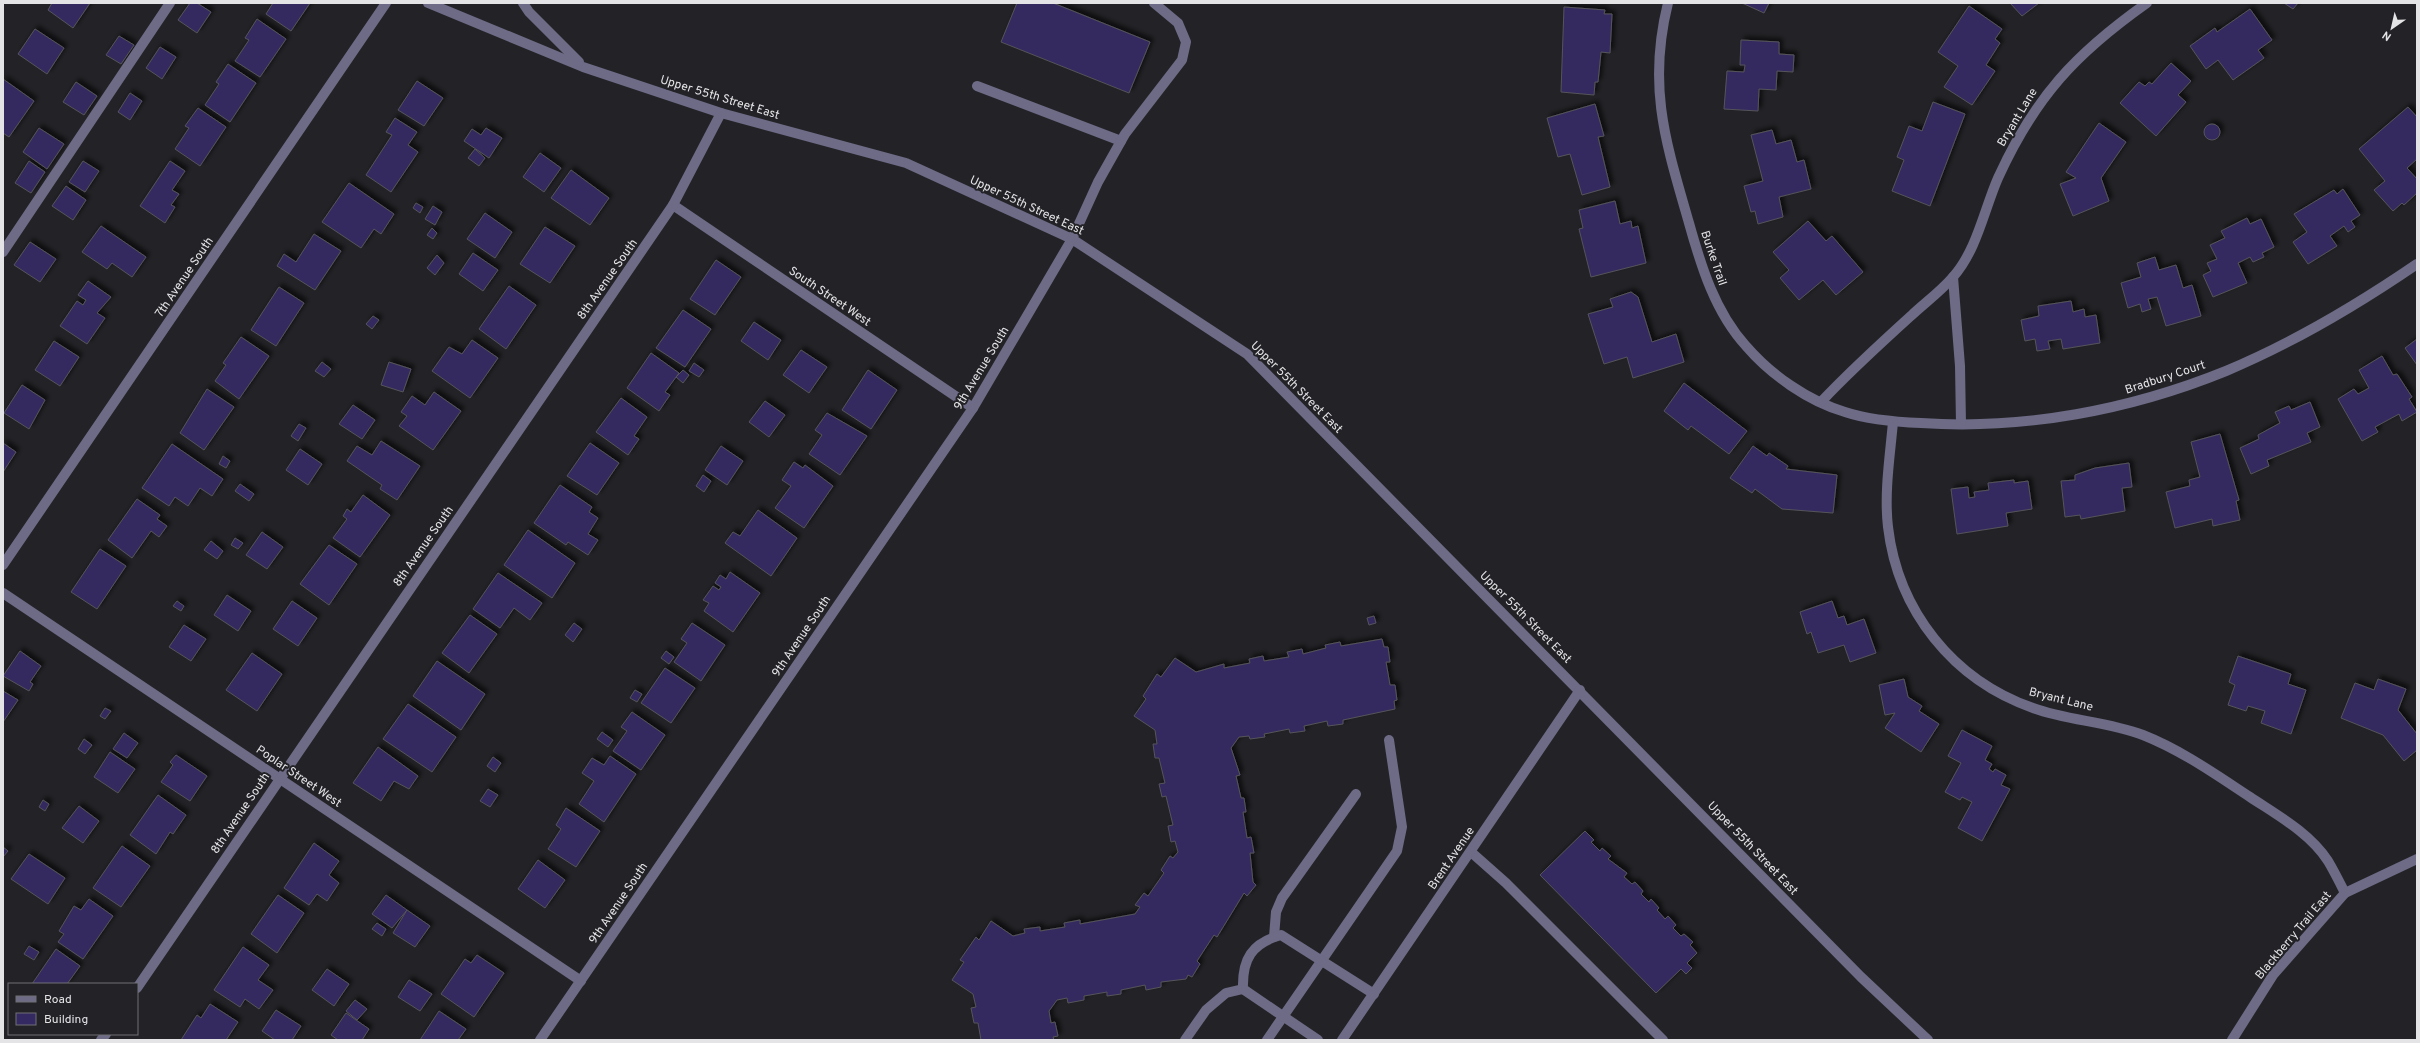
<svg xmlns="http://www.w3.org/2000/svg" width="2420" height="1043" font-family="Overpass,sans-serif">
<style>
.building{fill:#342960;stroke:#55545a;filter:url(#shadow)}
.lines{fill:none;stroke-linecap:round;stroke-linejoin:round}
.minor{stroke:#6d6b86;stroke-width:10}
.labels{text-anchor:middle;stroke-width:4;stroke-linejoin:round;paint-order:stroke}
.street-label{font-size:12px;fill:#e4e4e7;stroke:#232327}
</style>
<defs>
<filter id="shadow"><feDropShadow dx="3.5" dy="-3.5" stdDeviation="2" flood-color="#0009"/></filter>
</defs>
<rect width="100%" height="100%" fill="#232327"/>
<!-- building -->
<g class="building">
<polygon points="52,3 90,3 73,28 48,10"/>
<polygon points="190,3 197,3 211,12 197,33 178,20"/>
<polygon points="273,3 310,3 291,31 266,14"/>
<polygon points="1017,3 1053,3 1150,42 1129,93 1001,42"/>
<polygon points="1742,3 1769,3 1764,13"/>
<polygon points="2010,3 2039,3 2022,16"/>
<polygon points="2284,3 2298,3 2293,9"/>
<polygon points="1969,6 2002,29 1995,39 2000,43 1986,65 1995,71 1972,105 1944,87 1958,66 1938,52"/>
<polygon points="1564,7 1605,10 1604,14 1612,14 1610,53 1601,52 1598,82 1595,82 1594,95 1561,92"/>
<polygon points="2250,9 2272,40 2258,50 2264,58 2233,80 2218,60 2206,69 2190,46 2215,28 2217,32"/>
<polygon points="257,19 286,39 260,77 235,61 249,40 245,38"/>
<polygon points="35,29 64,48 47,74 18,54"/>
<polygon points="119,36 134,45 121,64 106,55"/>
<polygon points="1741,40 1779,42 1779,54 1794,55 1793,72 1777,71 1776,90 1759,89 1758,111 1724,109 1727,71 1744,72 1745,65 1740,65"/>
<polygon points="160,47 176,57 162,79 146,68"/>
<polygon points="2171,63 2191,81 2178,95 2186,102 2156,136 2120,103 2139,82 2145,86 2149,82 2152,84"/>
<polygon points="228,64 256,83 230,122 205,105 219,84 216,82"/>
<polygon points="3,79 34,101 9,137 3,133"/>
<polygon points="417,81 443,98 424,126 398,110"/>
<polygon points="76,82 97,96 84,115 63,102"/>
<polygon points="130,93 142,101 130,120 118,112"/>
<polygon points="1933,102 1965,114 1930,206 1892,191 1904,160 1897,157 1909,126 1922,131"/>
<polygon points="1595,104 1604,136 1598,137 1610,187 1582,195 1570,154 1558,157 1547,118"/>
<polygon points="2408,107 2417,117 2417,159 2407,168 2417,179 2417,193 2404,205 2402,203 2393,211 2374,190 2385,181 2359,149"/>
<polygon points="198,108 226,127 200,166 175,149 189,128 185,126"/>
<polygon points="395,118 417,132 408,145 418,152 391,192 366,175 392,135 386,132"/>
<polygon points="2099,123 2126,142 2101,178 2109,201 2073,216 2060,184 2076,178 2066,172"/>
<circle cx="2212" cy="132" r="8"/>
<polygon points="39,128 64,144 47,169 23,152"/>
<polygon points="486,128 502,138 489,158 464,141 472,129 481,135"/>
<polygon points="1772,130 1776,144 1791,140 1797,162 1804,160 1811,189 1779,197 1783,217 1758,224 1755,211 1751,212 1744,186 1763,181 1751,135"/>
<polygon points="475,149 485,158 479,166 468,158"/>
<polygon points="540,153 561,168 544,192 523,177"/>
<polygon points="29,161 45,172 31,193 15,183"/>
<polygon points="83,161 99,171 85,192 69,182"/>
<polygon points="170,161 185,171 172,190 179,194 171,205 175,207 165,223 140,206"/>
<polygon points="571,170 609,198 590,225 551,198"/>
<polygon points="349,183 394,214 381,234 374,229 361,248 322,222"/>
<polygon points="66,186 86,200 73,220 52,206"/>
<polygon points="2343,189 2360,215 2351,221 2355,227 2348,232 2344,226 2330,236 2337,246 2308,264 2293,242 2307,232 2294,214 2334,190 2337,194"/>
<polygon points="1615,201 1620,224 1631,221 1632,228 1638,226 1646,263 1591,277 1579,229 1583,228 1579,210"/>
<polygon points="416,203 423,207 420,213 413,208"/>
<polygon points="433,206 442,212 435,225 425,219"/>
<polygon points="485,213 512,232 495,258 467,239"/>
<polygon points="2247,218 2250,224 2261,219 2274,247 2262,253 2264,257 2253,262 2250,257 2238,263 2247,283 2213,297 2203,275 2211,271 2207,263 2217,259 2210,245 2225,238 2221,231"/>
<polygon points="1808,221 1826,241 1832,236 1863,272 1836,295 1823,280 1799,300 1780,278 1789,270 1773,252"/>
<polygon points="101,226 146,257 132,277 112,263 107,269 82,252"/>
<polygon points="545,227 575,246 550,283 520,264"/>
<polygon points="432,228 437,233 433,239 427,235"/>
<polygon points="314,234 341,251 315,290 277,266 284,254 296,262"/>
<polygon points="30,242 56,259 40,282 14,265"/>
<polygon points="473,253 498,270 483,291 459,274"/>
<polygon points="437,255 444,263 435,275 427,268"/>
<polygon points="2155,257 2159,270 2176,265 2183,288 2192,285 2201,316 2166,326 2157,297 2148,299 2151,309 2142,312 2140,304 2128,308 2121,283 2141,277 2137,263"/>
<polygon points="716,260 741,277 715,315 690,299"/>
<polygon points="88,281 111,297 97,313 105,318 87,344 60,326 77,301 83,305 86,300 78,295"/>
<polygon points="509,286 536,305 506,349 479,329"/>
<polygon points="279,287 304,303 276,346 251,330"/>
<polygon points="1631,292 1638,297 1652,342 1676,334 1684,362 1633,378 1627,357 1604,364 1588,314 1613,307 1610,299"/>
<polygon points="2071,301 2073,312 2084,309 2085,317 2096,315 2100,343 2063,349 2061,339 2048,341 2050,349 2037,351 2035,339 2025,341 2021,320 2039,316 2038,306"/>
<polygon points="683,310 711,329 685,367 656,348"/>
<polygon points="373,316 379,320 372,329 366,324"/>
<polygon points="754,322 781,340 768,360 741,341"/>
<polygon points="241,337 269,356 239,399 215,381 226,365 223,363"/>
<polygon points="2417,339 2417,365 2405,348"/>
<polygon points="472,340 498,358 470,398 432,371 449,347 462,354"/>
<polygon points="54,341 79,357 60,386 35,370"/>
<polygon points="801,350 827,367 809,393 783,375"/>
<polygon points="651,353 679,373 665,392 670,395 659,411 627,388"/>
<polygon points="2382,356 2393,375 2397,374 2412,397 2409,399 2417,412 2402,421 2399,414 2375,427 2378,432 2362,441 2338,399 2354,389 2358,394 2369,388 2359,370"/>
<polygon points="322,362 331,369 324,377 315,371"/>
<polygon points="389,362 411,369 403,392 381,385"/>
<polygon points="694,363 704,370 699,377 689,371"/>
<polygon points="683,370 689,375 683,383 676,377"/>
<polygon points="868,370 897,390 871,429 842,410"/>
<polygon points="1684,383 1747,431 1729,454 1691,426 1688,430 1664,411"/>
<polygon points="22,385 45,400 29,429 4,413"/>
<polygon points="207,389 234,407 204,450 180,433"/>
<polygon points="434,392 461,411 433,450 399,426 407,416 401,412 412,396 425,405"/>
<polygon points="621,398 647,417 634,436 639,439 628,455 596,432"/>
<polygon points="765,401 785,415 769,437 749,422"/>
<polygon points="2310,402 2320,427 2307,433 2311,442 2267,460 2269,466 2251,474 2240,448 2259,439 2258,435 2280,423 2275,412 2289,406 2291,410"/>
<polygon points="353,405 375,420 362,439 339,424"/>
<polygon points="827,413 867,436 840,475 809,454 822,435 815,430"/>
<polygon points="299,424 306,428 298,441 291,436"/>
<polygon points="2220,434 2239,500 2236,501 2240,520 2213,526 2212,519 2175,528 2166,492 2190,486 2189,480 2200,477 2191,442"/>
<polygon points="381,441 420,466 397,500 380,489 382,485 347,461 357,446 372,455"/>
<polygon points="3,443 16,452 3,472"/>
<polygon points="590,443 619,463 597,495 567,476"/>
<polygon points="172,444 223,479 212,496 200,488 188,506 175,497 169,506 142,488"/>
<polygon points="721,446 743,461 727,485 705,470"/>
<polygon points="1753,446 1767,456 1769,453 1788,466 1786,469 1837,475 1833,513 1782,509 1755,489 1752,493 1730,478"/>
<polygon points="300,449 322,464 308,485 286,470"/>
<polygon points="223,456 230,461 226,468 219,464"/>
<polygon points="794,462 803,468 805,465 833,486 804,528 775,508 791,486 782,480"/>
<polygon points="2129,463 2132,487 2122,488 2125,511 2081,519 2080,515 2065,517 2061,481 2075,480 2075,475 2095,468"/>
<polygon points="703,475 711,481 704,492 696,486"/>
<polygon points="2014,480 2014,483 2028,481 2032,509 2006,513 2008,526 1957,534 1951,489 1968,487 1969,498 1975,497 1974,492 1989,490 1988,483"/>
<polygon points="240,484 254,494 249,501 235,491"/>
<polygon points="560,485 592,507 589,512 598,518 588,534 598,540 588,555 568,542 566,545 534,523"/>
<polygon points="363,495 390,515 360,557 333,538 347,519 343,516 347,509 351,512"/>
<polygon points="137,499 160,515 157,519 167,526 159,537 151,531 132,558 108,540"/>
<polygon points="758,510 797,538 771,576 725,543 733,532 740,536"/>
<polygon points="528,530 575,563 552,598 504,565"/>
<polygon points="262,532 283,547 267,569 246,555"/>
<polygon points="235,538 243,543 238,549 231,545"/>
<polygon points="211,541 223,551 217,559 204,550"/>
<polygon points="329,545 357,564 329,605 300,584"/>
<polygon points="100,549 126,566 97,609 71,592"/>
<polygon points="730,572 760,593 733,632 704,611 709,603 703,600 713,586 719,590 721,587 715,583 720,575 726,579"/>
<polygon points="498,573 542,603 530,620 514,608 500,628 473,609"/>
<polygon points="227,595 251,611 238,631 214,615"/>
<polygon points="177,601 184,606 181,611 173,606"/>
<polygon points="292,601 317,618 298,646 273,629"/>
<polygon points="1832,601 1838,618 1844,616 1847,625 1864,619 1876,653 1850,662 1844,645 1818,653 1811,632 1807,634 1800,612"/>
<polygon points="470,615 497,634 469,673 442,653"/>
<polygon points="1374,616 1376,623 1369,625 1367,618"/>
<polygon points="574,623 582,629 573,642 565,635"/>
<polygon points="692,623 725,645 701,681 674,662 687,643 681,639"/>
<polygon points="184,625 206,639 191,661 169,647"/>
<polygon points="1382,639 1384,647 1388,647 1390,662 1386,662 1390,685 1395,685 1397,700 1394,701 1395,709 1343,720 1343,724 1328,726 1327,721 1304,726 1305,731 1290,733 1289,729 1264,734 1265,737 1250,739 1249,736 1239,737 1231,748 1240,775 1236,776 1241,798 1244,798 1246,812 1243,812 1247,838 1251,837 1254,853 1250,853 1253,882 1256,885 1247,896 1244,893 1217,937 1214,935 1197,961 1200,964 1192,977 1188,975 1186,979 1161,982 1161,987 1146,990 1145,985 1121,990 1121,994 1107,996 1107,992 1084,996 1084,1000 1068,1003 1067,998 1057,1000 1049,1011 1051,1023 1055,1022 1058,1036 1053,1037 1054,1040 981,1040 978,1023 974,1023 971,1008 976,1007 973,994 952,980 964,962 960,960 976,937 979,940 991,921 1013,936 1025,933 1024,929 1040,927 1040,931 1065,927 1064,923 1080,920 1080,924 1135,914 1140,907 1135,905 1144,893 1148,896 1164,873 1161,870 1170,856 1173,858 1178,852 1175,841 1171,842 1168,826 1173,825 1166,796 1162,797 1159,784 1165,783 1159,758 1155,758 1153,744 1157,744 1155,730 1134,716 1146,699 1143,696 1157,674 1161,677 1175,658 1196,672 1224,664 1224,668 1250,663 1249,659 1263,656 1264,661 1289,657 1287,652 1302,649 1303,654 1326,648 1325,645 1340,642 1341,646"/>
<polygon points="20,651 41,666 30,682 33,684 29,691 3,676"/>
<polygon points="666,651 674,657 669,664 661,658"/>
<polygon points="252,653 282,674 257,711 226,690"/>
<polygon points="2238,656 2291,674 2288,684 2306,690 2291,734 2261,723 2265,711 2248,706 2246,711 2228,705 2235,685 2229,682"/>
<polygon points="437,661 485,694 461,730 413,696"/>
<polygon points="665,668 695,688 671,723 641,703"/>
<polygon points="1904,679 1908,697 1922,706 1919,711 1939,724 1921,752 1885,728 1895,713 1885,715 1879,685"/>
<polygon points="2378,679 2406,689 2398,710 2417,734 2417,750 2404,761 2383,735 2341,718 2355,683 2374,690"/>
<polygon points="635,690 642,694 637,702 630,698"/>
<polygon points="3,691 18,700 3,722"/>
<polygon points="408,704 456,737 432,772 383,739"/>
<polygon points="105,708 111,711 105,719 100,716"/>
<polygon points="632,712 665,735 641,770 613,751 627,731 621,727"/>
<polygon points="1962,730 1992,746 1985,760 1992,764 1989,769 1993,772 1995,769 2006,775 2001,785 2010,789 1982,841 1958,828 1972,802 1962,797 1960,800 1945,792 1961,763 1948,756"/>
<polygon points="602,732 613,740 608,747 597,739"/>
<polygon points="124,733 138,743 127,758 113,749"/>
<polygon points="84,739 92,745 85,754 78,749"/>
<polygon points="378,747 418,776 409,789 394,781 381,801 353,783"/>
<polygon points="110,752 135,769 118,793 94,777"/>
<polygon points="176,755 207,776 190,801 161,782 173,765 170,762"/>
<polygon points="610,756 636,774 604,822 579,804 594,781 582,773 592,758 604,765"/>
<polygon points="493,757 501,763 495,772 487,766"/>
<polygon points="488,789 498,795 490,807 480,801"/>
<polygon points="158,795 186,815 173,834 170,832 156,854 130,835"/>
<polygon points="43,800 49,804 45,811 39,807"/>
<polygon points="79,806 99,821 83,843 62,828"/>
<polygon points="566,808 600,831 576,867 548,849 561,829 556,825"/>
<polygon points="1585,831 1594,840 1591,842 1600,851 1602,848 1611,856 1608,859 1627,873 1624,877 1632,884 1635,882 1643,891 1641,894 1649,902 1651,899 1659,908 1657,910 1665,919 1668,916 1676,925 1673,928 1681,936 1684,934 1693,942 1690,945 1697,953 1687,963 1692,968 1686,974 1681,969 1656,993 1540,875"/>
<polygon points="314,843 339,861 329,875 339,883 327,901 317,894 309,905 284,888"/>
<polygon points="122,846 150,866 121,907 93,888"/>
<polygon points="3,847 8,851 3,857"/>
<polygon points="29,854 65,878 48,904 11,879"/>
<polygon points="538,860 565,880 545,908 518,889"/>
<polygon points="278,895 304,913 277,953 251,934"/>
<polygon points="386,895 407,910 392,928 372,914"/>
<polygon points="89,899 113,916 83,959 58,942 64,934 59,931 74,906 81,910"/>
<polygon points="407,910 430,926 415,947 393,933"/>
<polygon points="377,923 386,929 382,936 372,929"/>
<polygon points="29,946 39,952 34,960 24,954"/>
<polygon points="243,947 269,965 258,980 273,990 259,1009 245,999 240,1007 214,990"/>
<polygon points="56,949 80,966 67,984 32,984"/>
<polygon points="477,955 504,973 474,1017 441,994 465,959 471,963"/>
<polygon points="327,969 349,984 334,1006 312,990"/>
<polygon points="409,980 432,994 420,1011 398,997"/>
<polygon points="355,1000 367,1009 357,1020 346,1011"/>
<polygon points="210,1004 238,1022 226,1040 181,1040 197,1015 201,1018"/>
<polygon points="276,1010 301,1026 292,1040 275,1040 262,1031"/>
<polygon points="439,1011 466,1029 458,1040 420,1040"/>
<polygon points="346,1013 369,1029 362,1040 338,1040 331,1035"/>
</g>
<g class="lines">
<!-- minor -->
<g class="minor">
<polyline points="428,3 583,67 721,113 906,163 1072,239 1247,354 1861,977 1928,1040"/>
<polyline points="523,3 529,12 579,62"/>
<path d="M1668,3c-21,84 -2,140 21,220 12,43 26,89 57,123 25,29 62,55 99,66 24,8 50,10 76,11 103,7 209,-13 305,-52 67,-28 131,-66 191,-107"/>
<polyline points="977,86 1121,141"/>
<polyline points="673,205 973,408"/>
<polyline points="3,252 170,3"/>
<polyline points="1953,277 1960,366 1961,424"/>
<path d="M1821,402c29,-31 60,-59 92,-88 13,-12 28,-23 40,-37 24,-27 31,-67 45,-99 37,-81 77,-124 149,-175"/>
<path d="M1893,422c-3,34 -9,71 -5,105 10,84 65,153 145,181 35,13 74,13 110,27 38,15 72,39 107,62 27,18 60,36 78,64 6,10 12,22 17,32"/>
<polyline points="3,565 386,3"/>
<polyline points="3,593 581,981"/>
<polyline points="1471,852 1506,883 1663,1040"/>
<polyline points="1274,937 1276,912 1282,898 1356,794"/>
<polyline points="137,988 673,205 721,113"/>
<polyline points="101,1040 106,1034"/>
<polyline points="540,1040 973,408 1072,239 1098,182 1125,134 1182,60 1186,42 1178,23 1154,3"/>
<polyline points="1185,1040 1206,1010 1226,993 1243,989"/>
<polyline points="1267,1040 1397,851 1402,827 1389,740"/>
<path d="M1318,1040l-75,-51c-1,-30 9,-46 38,-54l93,59"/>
<polyline points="1342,1040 1580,690"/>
<polyline points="2232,1040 2273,975 2345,893 2417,859"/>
</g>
</g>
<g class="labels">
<!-- street labels -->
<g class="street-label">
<text transform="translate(720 97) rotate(17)" y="4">Upper 55th Street East</text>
<text transform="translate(2017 117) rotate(-59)" y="4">Bryant Lane</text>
<text transform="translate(1027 205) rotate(25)" y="4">Upper 55th Street East</text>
<text transform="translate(1714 258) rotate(71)" y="4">Burke Trail</text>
<text transform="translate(184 277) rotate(-56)" y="4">7th Avenue South</text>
<text transform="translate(607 279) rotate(-55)" y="4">8th Avenue South</text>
<text transform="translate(830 296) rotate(34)" y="4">South Street West</text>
<text transform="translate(981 368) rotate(-59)" y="4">9th Avenue South</text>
<text transform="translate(2165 377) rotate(-18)" y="4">Bradbury Court</text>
<text transform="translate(1297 387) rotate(45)" y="4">Upper 55th Street East</text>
<text transform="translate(423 546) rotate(-55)" y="4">8th Avenue South</text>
<text transform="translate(1526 617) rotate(45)" y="4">Upper 55th Street East</text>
<text transform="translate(801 636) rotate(-56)" y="4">9th Avenue South</text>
<text transform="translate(2061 699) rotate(14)" y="4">Bryant Lane</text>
<text transform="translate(299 776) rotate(34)" y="4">Poplar Street West</text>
<text transform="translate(240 813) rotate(-56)" y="4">8th Avenue South</text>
<text transform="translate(1753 848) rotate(46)" y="4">Upper 55th Street East</text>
<text transform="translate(1451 858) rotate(-56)" y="4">Brent Avenue</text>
<text transform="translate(618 903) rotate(-56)" y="4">9th Avenue South</text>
<text transform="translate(2293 935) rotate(-50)" y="4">Blackberry Trail East</text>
</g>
</g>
<!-- border -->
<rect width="2420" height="1043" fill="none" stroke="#e4e4e7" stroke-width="8"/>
<!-- legend -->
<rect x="8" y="983" width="130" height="52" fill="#232327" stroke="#707074"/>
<rect x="16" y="996" width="20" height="6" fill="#6d6b86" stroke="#707074"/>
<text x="44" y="1003" font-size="12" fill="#e4e4e7">Road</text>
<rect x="16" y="1013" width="20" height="12" fill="#342960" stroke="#707074"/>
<text x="44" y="1023" font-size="12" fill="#e4e4e7">Building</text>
<!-- north arrow -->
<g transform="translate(2392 28) rotate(214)" stroke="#232327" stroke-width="3" paint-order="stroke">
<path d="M0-3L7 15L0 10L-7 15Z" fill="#e4e4e7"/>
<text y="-6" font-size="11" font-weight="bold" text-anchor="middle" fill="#e4e4e7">N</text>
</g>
</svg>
